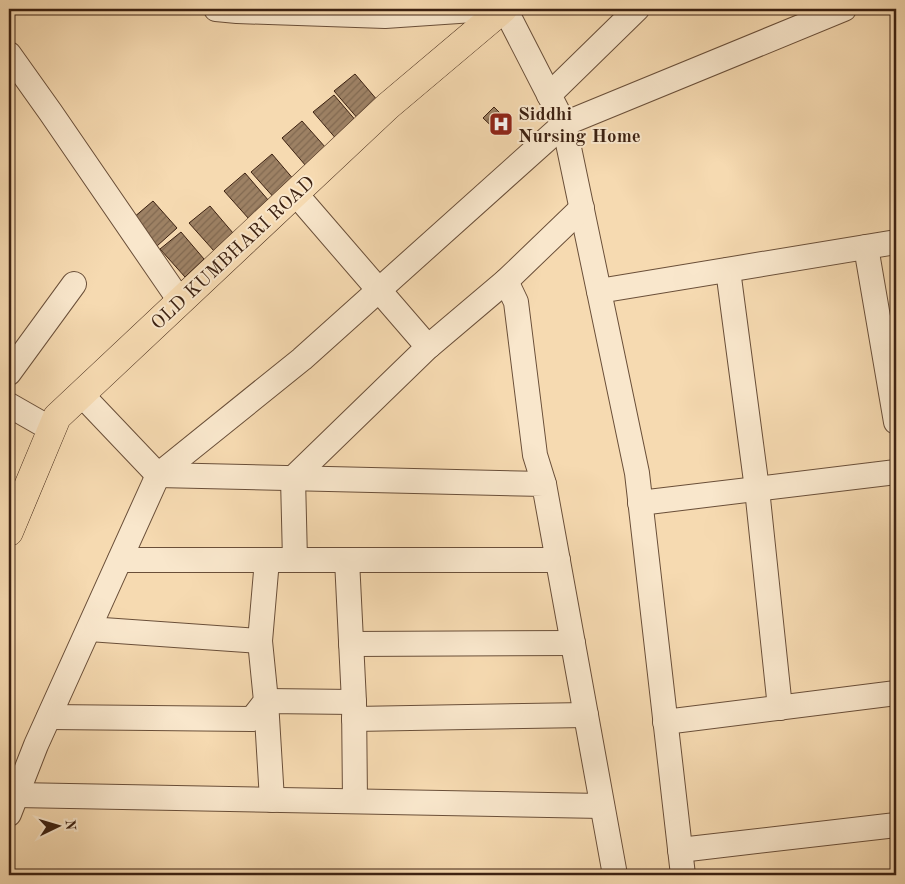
<svg xmlns="http://www.w3.org/2000/svg" width="905" height="884" font-family="'Old Standard TT',serif">
<style>
.building{fill:url(#building-hatch);stroke:#3c2111}
.lines{fill:none;stroke-linecap:round;stroke-linejoin:round}
.minor-casing{stroke:#6a4f39;stroke-width:26}
.major-casing{stroke:#3c2111;stroke-width:29}
.minor{stroke:#f9e7cc;stroke-width:24}
.major{stroke:#f6dab1;stroke-width:28}
.labels{text-anchor:middle;stroke-width:4;stroke-linejoin:round;paint-order:stroke}
.poi-label{font-size:19px;font-weight:bold;fill:#3c2111;stroke:#f9e7cc;text-anchor:start}
.street-label{font-size:19px;fill:#3c2111;stroke:#f9e7cc}
</style>
<defs>
<pattern id="building-hatch" width="6" height="6" patternUnits="userSpaceOnUse" patternTransform="scale(1.25)"><rect width="6" height="6" fill="#9d8164"/><path d="M-1 1l2-2M0 6l6-6M5 7l2-2" fill="none" stroke="#816951"/></pattern>
</defs>
<rect width="100%" height="100%" fill="#f6dab1"/>
<filter id="stains"><feTurbulence type="fractalNoise" baseFrequency=".004" numOctaves="4"/><feColorMatrix values="0 0 0 0 .2 0 0 0 0 .09 0 0 0 0 .02 0 0 0 .5 -.17"/></filter>
<radialGradient id="worn" r=".72"><stop offset=".6" stop-color="#630" stop-opacity="0"/><stop offset="1" stop-color="#630" stop-opacity=".3"/></radialGradient>
<!-- building -->
<g class="building">
<polygon points="355,74 378,101 359,120 334,91"/>
<polygon points="334,95 357,122 338,141 313,112"/>
<polygon points="494,107 512,125 502,136 483,118"/>
<polygon points="302,121 326,148 306,166 282,138"/>
<polygon points="272,154 295,181 276,200 251,172"/>
<polygon points="245,173 269,201 249,219 224,191"/>
<polygon points="153,201 177,228 157,246 133,218"/>
<polygon points="210,206 233,233 214,251 189,223"/>
<polygon points="181,232 204,259 185,277 160,249"/>
</g>
<g class="lines">
<!-- minor casing -->
<g class="minor-casing">
<g id="minor">
<polyline points="216,9 237,11 385,16 488,9"/>
<polyline points="505,9 564,124 637,473 683,875"/>
<polyline points="9,54 51,113 180,301"/>
<polyline points="549,95 637,9"/>
<polyline points="295,193 428,347"/>
<polyline points="866,247 896,422"/>
<polyline points="728,270 757,489 780,708"/>
<polyline points="506,281 516,302 535,455 544,484"/>
<polyline points="599,291 896,242"/>
<polyline points="9,373 74,284"/>
<polyline points="81,394 158,475 544,484 615,875"/>
<polyline points="9,405 51,429"/>
<polyline points="640,503 896,472"/>
<polyline points="120,560 558,560"/>
<polyline points="295,560 293,478 428,347 506,281 582,208"/>
<polyline points="347,560 354,702 355,801"/>
<polyline points="89,629 260,641"/>
<polyline points="351,644 573,643"/>
<polyline points="49,717 252,719 266,701 260,641 267,560"/>
<polyline points="354,719 586,715"/>
<polyline points="665,722 896,693"/>
<polyline points="16,795 602,806"/>
<polyline points="272,800 266,701 354,702"/>
<polyline points="9,814 36,745 158,475 302,359 564,124 844,9"/>
<polyline points="680,850 896,825"/>
</g>
</g>
<!-- major casing -->
<g class="major-casing">
<polyline id="major" points="9,532 57,417 388,106 503,9"/>
</g>
<!-- minor -->
<use href="#minor" class="minor"/>
<!-- major -->
<use href="#major" class="major"/>
</g>
<!-- icons -->
<defs>
<g id="hospital-square" transform="scale(1.25)"><rect x="-9" y="-9" width="18" height="18" rx="4" fill="#8f2418" stroke="#f9e7cc"/><path d="M-5-5h3v3.5h4V-5h3V5h-3V1.5h-4V5h-3Z" fill="#fff"/></g>
</defs>
<g fill-rule="evenodd">
<use href="#hospital-square" x="501" y="124"/>
</g>
<g class="labels">
<!-- poi labels -->
<g class="poi-label">
<text x="518" y="120">Siddhi<tspan x="518" dy="22">Nursing Home</tspan></text>
</g>
<!-- street labels -->
<g class="street-label">
<text transform="translate(232 252) rotate(-43)" y="7">OLD KUMBHARI ROAD</text>
</g>
</g>
<!-- margin -->
<rect width="905" height="884" fill="none" stroke="#f6dab1" stroke-width="30"/>
<rect x="10" y="10" width="885" height="864" fill="none" stroke="#3c2111" stroke-width="2.5"/>
<rect x="15" y="15" width="875" height="854" fill="none" stroke="#3c2111"/>
<!-- north arrow -->
<g transform="translate(58 826) rotate(85)" stroke="#f9e7cc" stroke-width="4" paint-order="stroke">
<path d="M0-4L9 19L0 12L-9 19Z" fill="#3c2111"/>
<text y="-8" font-size="14" font-weight="bold" text-anchor="middle" fill="#3c2111">N</text>
</g>
<rect width="100%" height="100%" filter="url(#stains)"/>
<rect width="100%" height="100%" fill="url(#worn)"/>
</svg>
